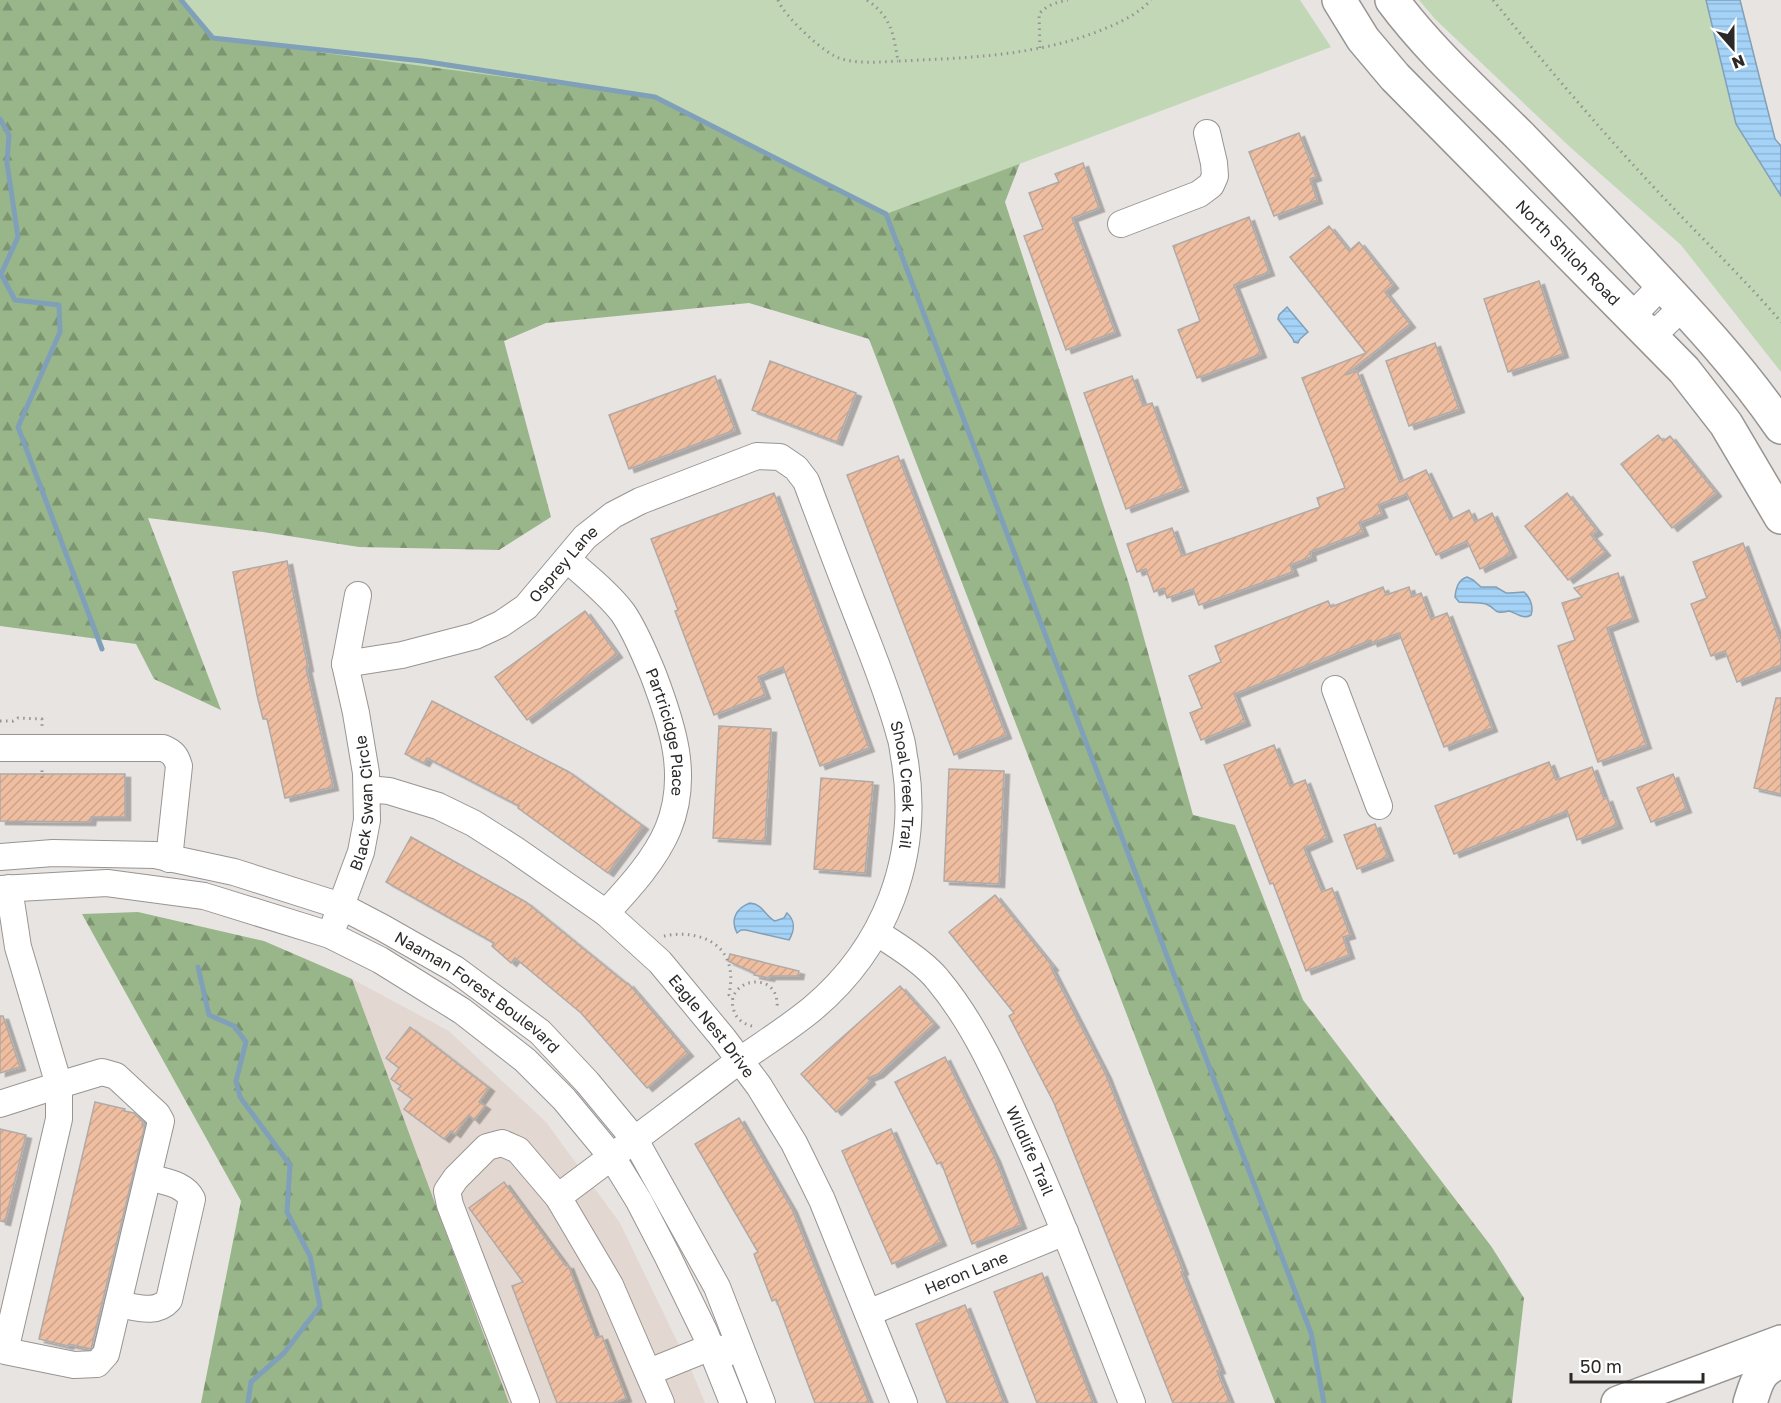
<svg xmlns="http://www.w3.org/2000/svg" width="1781" height="1403" font-family="'Golos Text',sans-serif">
<style>
.built{fill:#e3d8d1}
.forest{fill:url(#forest-firs)}
.green{fill:#c1d7b6}
.water{fill:url(#water-rules);stroke:#80a0b9;stroke-width:1.5}
.lines{fill:none;stroke-linecap:round;stroke-linejoin:round}
.stream{stroke:#80a0b9;stroke-width:5}
.building{fill:url(#building-hatch);stroke:#afaba9;stroke-width:1.5;filter:url(#shadow)}
.minor-casing{stroke:#989492;stroke-width:28}
.major-casing{stroke:#989492;stroke-width:36}
.path{stroke:#969392;stroke-width:3;stroke-dasharray:1.5 4.5;stroke-linecap:butt}
.minor{stroke:#fff;stroke-width:26}
.major{stroke:#fff;stroke-width:33}
.labels{text-anchor:middle;stroke-width:4.5;stroke-linejoin:round;paint-order:stroke}
.street-label{font-size:16px;fill:#2b2a29;stroke:#fff}
</style>
<defs>
<pattern id="forest-firs" width="22" height="20" patternUnits="userSpaceOnUse" patternTransform="scale(1.5)"><rect width="22" height="20" fill="#99b68a"/><path d="M5 1l3.5 6h-7zM16 11l3.5 6h-7z" fill="#7d9471"/></pattern>
<pattern id="water-rules" width="6" height="5" patternUnits="userSpaceOnUse" patternTransform="scale(1.5)"><rect width="6" height="5" fill="#a5d3f7"/><path d="M0 2.5h6" fill="none" stroke="#8eb5d4"/></pattern>
<pattern id="building-hatch" width="6" height="6" patternUnits="userSpaceOnUse" patternTransform="scale(1.5)"><rect width="6" height="6" fill="#efbda0"/><path d="M-1 1l2-2M0 6l6-6M5 7l2-2" fill="none" stroke="#cda38a"/></pattern>
<filter id="shadow"><feDropShadow dx="5.5" dy="3.5" stdDeviation="0" flood-color="#0004"/></filter>
</defs>
<rect width="100%" height="100%" fill="#e8e4e2"/>
<!-- built -->
<polygon class="built" points="352,979 449,1031 546,1122 620,1223 693,1374 705,1403 509,1403"/>
<!-- forest -->
<g class="forest">
<polygon points="0,0 756,0 1027,145 1005,202 1129,584 1193,815 1235,825 1303,1000 1491,1246 1524,1298 1512,1403 1275,1403 869,339 749,303 546,323 504,341 551,517 499,550 359,547 263,532 148,518 221,710 154,679 136,644 0,626"/>
<polygon points="138,912 264,941 352,979 509,1403 201,1403 241,1201 82,914"/>
</g>
<!-- green -->
<g class="green">
<polygon points="181,0 1300,0 1331,47 886,214 655,97 213,38"/>
<polygon points="1419,0 1724,0 1781,165 1781,372 1681,245 1570,147 1435,19"/>
</g>
<!-- water -->
<g class="water">
<polygon points="1706,0 1740,0 1775,139 1781,146 1781,196 1736,124"/>
<polygon points="1287,307 1308,332 1300,339 1298,343 1294,342 1293,339 1278,319 1279,315"/>
<path d="M1467,577l6,3 8,7h15l10,6h4l14,-1c6,5 10,15 7,23 -8,5 -14,-2 -22,-4 -17,4 -11,-2 -23,-7 -8,-2 -18,-1 -27,-2l-4,-5c1,-9 3,-17 12,-20z"/>
<path d="M750,903c13,1 15,13 25,18l9,-3 3,-5c8,7 8,17 2,27l-43,-10h-5l-4,3c-7,-13 -1,-25 13,-30z"/>
</g>
<g class="lines">
<!-- stream -->
<g class="stream">
<polyline points="181,0 213,38 422,61 655,97 886,214 1173,972 1311,1333 1324,1403"/>
<polyline points="0,119 9,135 7,163 18,237 1,274 15,300 59,305 60,332 18,427 102,649"/>
<polyline points="198,967 209,1015 234,1026 246,1042 236,1081 240,1097 290,1165 287,1212 310,1256 320,1306 284,1353 251,1382 248,1403"/>
</g>
</g>
<!-- building -->
<g class="building">
<polygon points="1299,133 1316,177 1310,179 1317,200 1274,216 1249,152"/>
<polygon points="1083,163 1099,208 1072,218 1115,332 1066,350 1024,236 1043,229 1029,193 1059,182 1055,174"/>
<polygon points="1249,217 1269,272 1234,285 1261,354 1197,378 1178,330 1200,321 1173,246"/>
<polygon points="1329,226 1349,251 1359,242 1393,285 1385,292 1410,324 1345,375 1357,371 1400,482 1426,470 1450,520 1469,510 1475,522 1492,513 1511,554 1480,569 1467,541 1436,555 1407,494 1378,505 1382,514 1359,523 1363,532 1310,552 1311,557 1290,565 1293,572 1199,605 1193,589 1167,598 1164,588 1154,592 1146,569 1137,572 1127,544 1172,528 1182,556 1320,507 1317,498 1345,488 1302,378 1366,353 1290,257"/>
<polygon points="1539,281 1563,354 1508,372 1484,299"/>
<polygon points="1435,343 1459,409 1409,426 1386,361"/>
<polygon points="770,361 856,393 837,442 752,410"/>
<polygon points="715,376 735,430 629,469 609,415"/>
<polygon points="1132,376 1143,406 1152,403 1183,488 1126,509 1084,393"/>
<polygon points="1658,435 1663,441 1670,436 1716,493 1672,528 1621,464"/>
<polygon points="898,456 1006,735 954,755 847,475"/>
<polygon points="774,493 869,748 820,766 783,667 758,677 765,695 714,715 675,611 678,610 651,539"/>
<polygon points="1567,493 1597,531 1591,535 1605,552 1568,580 1525,526"/>
<polygon points="1743,543 1781,644 1781,665 1737,682 1725,651 1711,656 1691,604 1707,598 1693,562"/>
<polygon points="287,561 308,668 306,668 333,787 285,798 267,719 263,719 257,695 233,572"/>
<polygon points="1618,573 1633,618 1607,628 1646,745 1598,762 1558,646 1575,640 1562,603 1582,597 1574,588"/>
<polygon points="1383,587 1386,595 1409,587 1412,597 1421,593 1431,619 1447,613 1492,728 1444,747 1399,633 1372,643 1371,640 1234,694 1245,722 1201,740 1190,713 1202,708 1189,676 1221,662 1215,646 1328,601 1331,607"/>
<polygon points="585,611 617,654 527,720 495,677"/>
<polygon points="1776,698 1781,698 1781,794 1754,788"/>
<polygon points="432,701 569,772 643,826 608,873 518,808 519,806 427,758 424,763 405,754"/>
<polygon points="719,726 771,729 765,841 713,838"/>
<polygon points="1274,745 1290,786 1305,780 1327,838 1304,848 1322,892 1332,888 1350,935 1343,937 1349,955 1306,971 1273,883 1270,884 1224,765"/>
<polygon points="1549,762 1556,780 1592,767 1604,799 1607,798 1617,825 1577,840 1567,811 1454,854 1435,806"/>
<polygon points="949,769 1004,771 999,884 944,881"/>
<polygon points="0,774 125,774 125,817 91,817 90,822 0,821"/>
<polygon points="1673,774 1686,809 1651,822 1637,788"/>
<polygon points="821,778 873,782 865,873 814,869"/>
<polygon points="1375,824 1388,857 1357,869 1344,835"/>
<polygon points="411,837 526,902 627,984 628,983 688,1053 647,1088 581,1013 515,958 511,963 492,946 494,943 386,882"/>
<polygon points="995,895 1053,967 1051,968 1106,1075 1183,1271 1181,1272 1220,1370 1217,1371 1230,1403 1173,1403 1054,1103 1009,1016 1014,1013 949,932"/>
<polygon points="730,954 799,971 798,976 770,976 769,978 754,975 755,973 728,961"/>
<polygon points="900,986 934,1024 878,1074 868,1078 870,1081 836,1112 801,1074"/>
<polygon points="0,1016 3,1016 20,1067 0,1073"/>
<polygon points="410,1027 489,1088 479,1102 485,1106 474,1120 469,1115 455,1134 451,1131 444,1139 404,1109 412,1099 398,1089 401,1086 391,1079 399,1068 386,1058"/>
<polygon points="945,1057 995,1158 1021,1225 972,1244 941,1162 937,1164 895,1082"/>
<polygon points="95,1102 125,1109 124,1111 134,1113 143,1122 142,1125 145,1125 91,1349 69,1344 68,1346 39,1339"/>
<polygon points="739,1118 792,1209 869,1403 815,1403 776,1299 772,1301 754,1254 758,1252 695,1144"/>
<polygon points="0,1129 26,1135 5,1222 0,1221"/>
<polygon points="891,1129 941,1242 892,1264 842,1151"/>
<polygon points="504,1182 566,1266 568,1265 596,1338 602,1336 626,1398 614,1403 557,1403 512,1286 523,1282 469,1208"/>
<polygon points="1042,1273 1087,1388 1093,1403 1037,1403 994,1292"/>
<polygon points="965,1305 1004,1403 947,1403 916,1324"/>
</g>
<g class="lines">
<!-- minor casing -->
<g class="minor-casing">
<g id="minor">
<polyline points="1121,224 1199,194 1211,185 1215,176 1214,163 1207,133"/>
<polyline points="1632,316 1662,285"/>
<polyline points="1652,336 1683,307"/>
<path id="s1" d="M567,559c19,17 41,34 56,54 13,19 21,40 30,61 19,50 37,102 15,155 -13,31 -39,59 -62,84"/>
<path id="s2" d="M345,664l57,-9 73,-19 26,-12 25,-17 59,-70 28,-22 27,-14 117,-45 23,1 16,11 10,13c18,48 36,96 55,144 14,36 29,73 39,111 3,8 3,18 5,26 15,95 -19,185 -93,247 -28,23 -59,41 -88,63 -55,42 -111,84 -166,125l-40,-47 -16,-7 -15,4 -31,31 -9,13 3,14 76,198"/>
<polyline points="1335,689 1379,806"/>
<path d="M0,748h163c10,4 13,8 16,18l-10,93"/>
<path id="s3" d="M367,789l22,2 49,15 35,17 41,26 92,64 54,49 63,76 36,48 35,57 28,57 82,203"/>
<path id="s4" d="M0,857l53,-4 102,2 79,17 107,34 42,22 72,41 85,63 47,50 48,58 82,147 45,116"/>
<polyline points="0,889 107,883 204,896 330,935 380,960 462,1011 525,1060 564,1099 612,1157 639,1201 667,1255 705,1333 733,1403"/>
<path id="s5" d="M335,922l26,-70 6,-32 -1,-47 -10,-60 -11,-49 13,-69"/>
<path id="s6" d="M877,933c18,11 48,30 61,47 36,43 60,97 82,147 41,91 76,184 112,276"/>
<polygon points="102,1072 116,1076 157,1114 161,1121 106,1354 97,1364 74,1365 5,1351 59,1119 59,1085"/>
<polyline points="0,1104 59,1085 18,947 9,888"/>
<polyline points="558,1197 610,1285 661,1403"/>
<path d="M118,1304c18,3 38,11 51,-4l23,-101c-8,-16 -28,-17 -43,-22"/>
<path id="s7" d="M868,1313l197,-81"/>
<polyline points="649,1372 711,1347 720,1349 725,1354"/>
</g>
</g>
<!-- major casing -->
<g class="major-casing">
<g id="major">
<path id="s8" d="M1339,0l24,39 32,38 289,293 42,54 55,93"/>
<path d="M1392,0c37,50 84,92 128,136 40,41 80,83 120,125 50,53 100,106 141,166"/>
<polyline points="1618,1403 1781,1342"/>
<path d="M1750,1403c7,-22 8,-32 31,-42"/>
</g>
</g>
<!-- path -->
<g class="path">
<path d="M778,0c5,15 48,56 64,59 18,5 37,3 56,2"/>
<path d="M867,0c25,18 26,33 31,61 69,-3 141,-5 206,-32 17,-7 34,-15 47,-29"/>
<path d="M1493,0c54,67 110,133 169,196 39,42 82,82 119,126"/>
<path d="M1040,48l-1,-34c8,-9 18,-12 29,-14"/>
<polyline points="0,721 13,721 18,718 42,719 42,729"/>
<polyline points="42,778 42,769"/>
<path d="M664,936c23,-5 55,0 64,26 4,10 3,22 1,33l4,4"/>
<path d="M752,1026c-8,-2 -15,-6 -18,-15 -12,-32 47,-44 43,-2"/>
</g>
<!-- minor -->
<use href="#minor" class="minor"/>
<!-- major -->
<use href="#major" class="major"/>
</g>
<g class="labels">
<!-- street labels -->
<g class="street-label">
<text dy="6" stroke="none"><textPath href="#s8" startOffset="342">North Shiloh Road</textPath></text>
<text dy="6" stroke="none"><textPath href="#s2" startOffset="249">Osprey Lane</textPath></text>
<text dy="6" stroke="none"><textPath href="#s1" startOffset="206">Partricidge Place</textPath></text>
<text dy="6" stroke="none"><textPath href="#s2" startOffset="855">Shoal Creek Trail</textPath></text>
<text dy="6" stroke="none"><textPath href="#s5" startOffset="124">Black Swan Circle</textPath></text>
<text dy="6" stroke="none"><textPath href="#s4" startOffset="510">Naaman Forest Boulevard</textPath></text>
<text dy="6" stroke="none"><textPath href="#s3" startOffset="428">Eagle Nest Drive</textPath></text>
<text dy="6" stroke="none"><textPath href="#s6" startOffset="272">Wildlife Trail</textPath></text>
<text dy="6" stroke="none"><textPath href="#s7" startOffset="106">Heron Lane</textPath></text>
</g>
</g>
<!-- north arrow -->
<g transform="translate(1733 48) rotate(159)" stroke="#ffffff" stroke-width="4.5" paint-order="stroke">
<path d="M0-4.5L10 22L0 15L-10 22Z" fill="#2b2a29"/>
<text y="-9" font-size="16" font-weight="bold" text-anchor="middle" fill="#2b2a29">N</text>
</g>
<!-- scale -->
<path d="M1571 1373v9h132v-9" fill="none" stroke="#2b2a29" stroke-width="3"/>
<text x="1580" y="1373" font-size="18" fill="#2b2a29" stroke="#ffffff" stroke-width="4.5" paint-order="stroke">50 m</text>
</svg>
